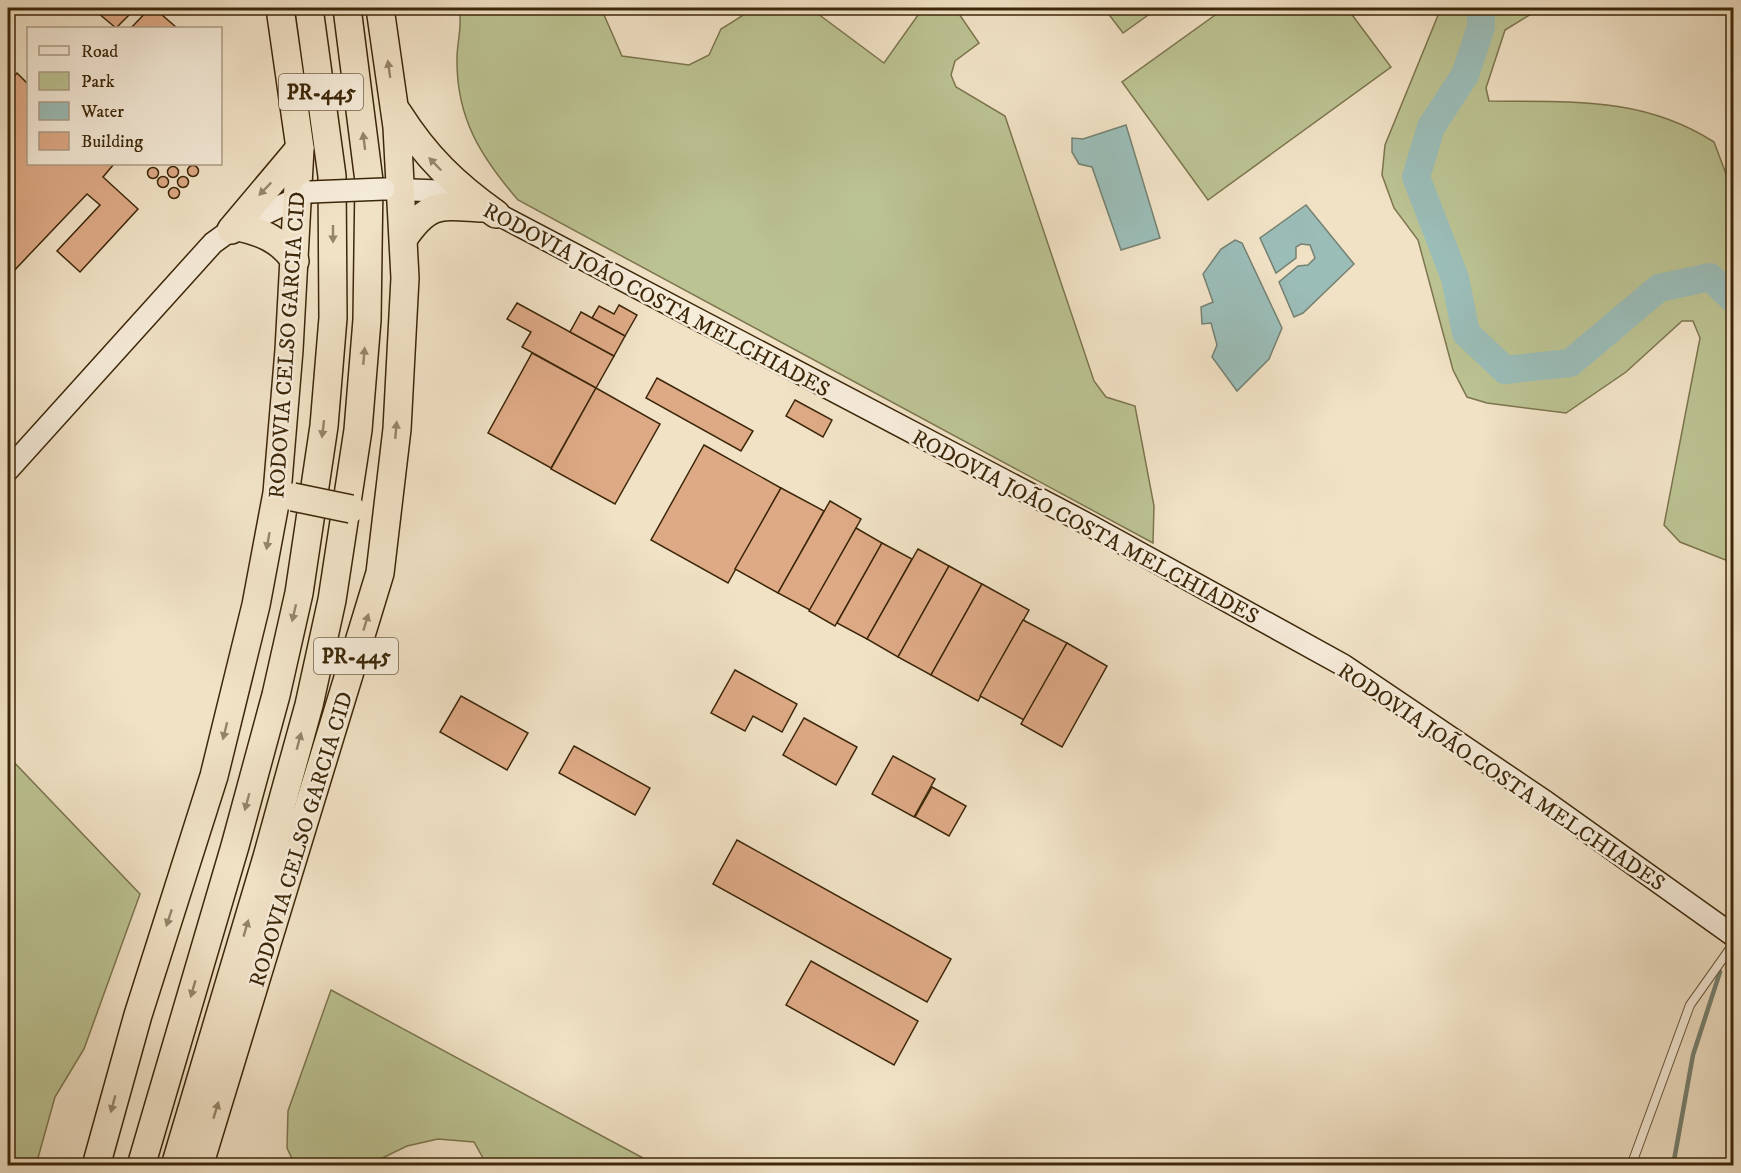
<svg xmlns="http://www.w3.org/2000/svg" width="1741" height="1173" font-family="'IM FELL DW Pica',serif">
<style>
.green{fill:#bcc393;stroke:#7c754e;stroke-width:1.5}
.water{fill:#9bbdb8;stroke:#758172;stroke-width:1.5}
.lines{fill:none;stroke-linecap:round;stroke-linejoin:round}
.stream{stroke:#758172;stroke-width:4.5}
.river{stroke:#9bbdb8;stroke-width:28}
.building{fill:#deaa86;stroke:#3c2709;stroke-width:1.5}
.lane-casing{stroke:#695638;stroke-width:10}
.secondary-casing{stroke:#3c2709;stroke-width:24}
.highway-casing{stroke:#3c2709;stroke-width:30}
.lane{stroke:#f6ecda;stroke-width:8}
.secondary{stroke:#f6ecda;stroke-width:21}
.highway{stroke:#f1e2c6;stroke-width:27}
.secondary-bridge-casing{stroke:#3c2709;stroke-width:24;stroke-linecap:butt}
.highway-bridge-casing{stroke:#3c2709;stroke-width:30;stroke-linecap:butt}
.secondary-bridge{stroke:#f6ecda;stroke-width:21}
.highway-bridge{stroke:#f1e2c6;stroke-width:27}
.oneway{fill:#968468}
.labels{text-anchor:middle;stroke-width:5;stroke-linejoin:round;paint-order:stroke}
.shield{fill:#f6ecda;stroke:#746248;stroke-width:1.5}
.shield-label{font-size:21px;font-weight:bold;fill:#3c2709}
.street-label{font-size:22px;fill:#3c2709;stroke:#f6ecda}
</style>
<rect width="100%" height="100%" fill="#f1e2c6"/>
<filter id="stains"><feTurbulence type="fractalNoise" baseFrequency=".00333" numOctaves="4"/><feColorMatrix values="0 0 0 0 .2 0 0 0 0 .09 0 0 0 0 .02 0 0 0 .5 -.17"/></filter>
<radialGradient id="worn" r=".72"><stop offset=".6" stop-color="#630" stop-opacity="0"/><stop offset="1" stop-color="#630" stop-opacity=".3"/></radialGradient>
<!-- green -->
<g class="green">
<path d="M459,8h142l21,48 67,9 20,-10 12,-26 21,-13 6,-8h62l74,55 39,-55h32l24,35 -24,18 -4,14 5,12 49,29 89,265 12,16 29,9 19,100 -1,37 -635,-343c-37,-43 -62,-82 -61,-142 0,-17 6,-33 2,-50z"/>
<polygon points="1104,8 1158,8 1123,33"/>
<polygon points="1225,8 1347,8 1391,67 1208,200 1122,82"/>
<path d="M1441,8h100l-36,22 -19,58 3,13c80,1 154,-5 225,41l20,53 -1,368 -53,-21 -16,-17 36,-187 -7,-17h-11l-56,51 -60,41 -79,-10 -20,-6 -14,-27 -35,-130 -24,-32 -12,-33 3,-30z"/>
<polygon points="8,756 140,894 84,1049 55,1097 36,1165 8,1165"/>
<polygon points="331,990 656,1165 487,1165 474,1142 438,1139 407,1146 368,1165 295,1165 287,1148 288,1111"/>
</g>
<!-- water -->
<g class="water">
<polygon points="1126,125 1160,238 1121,250 1092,167 1079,164 1072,152 1072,138 1083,139"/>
<polygon points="1306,205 1354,264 1303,313 1294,317 1279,282 1298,266 1308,265 1315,258 1310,245 1301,244 1296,247 1296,258 1276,273 1260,238"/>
<polygon points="1235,240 1242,243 1282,328 1269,359 1237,391 1212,357 1217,345 1211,323 1202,324 1201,307 1213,302 1203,274 1221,249"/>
</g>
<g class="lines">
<!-- stream -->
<polyline class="stream" points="1673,1166 1693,1055 1720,972"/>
<!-- river -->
<polyline class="river" points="1481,8 1481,27 1465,75 1431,127 1416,177 1455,278 1466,333 1505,370 1570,363 1659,288 1710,277 1734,300"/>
</g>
<!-- building -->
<g class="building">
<polygon points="92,8 136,8 116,28"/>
<polygon points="150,8 154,8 177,28 131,28"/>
<polygon points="17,73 28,84 28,164 114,164 103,177 138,209 80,272 57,251 100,205 87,194 8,277 8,84"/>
<circle cx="193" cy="171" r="5.5"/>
<circle cx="173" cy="172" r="5.5"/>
<circle cx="153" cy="173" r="5.5"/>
<circle cx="163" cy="182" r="5.5"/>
<circle cx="183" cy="182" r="5.5"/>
<circle cx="174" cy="193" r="5.5"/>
<polygon points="517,303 614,356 596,388 522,347 531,332 507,319"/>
<polygon points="619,305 637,315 625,336 592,318 599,306 614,314"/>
<polygon points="581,312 625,336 614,356 570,332"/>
<polygon points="532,353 596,388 551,468 488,433"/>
<polygon points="657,378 753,431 741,451 646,398"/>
<polygon points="596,388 660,424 615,504 551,469"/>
<polygon points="795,400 832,420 823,437 786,416"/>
<polygon points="704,445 781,488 728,583 651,540"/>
<polygon points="781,488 824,511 778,593 735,569"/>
<polygon points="830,501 861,519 810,610 778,593"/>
<polygon points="856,528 882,543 835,626 809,611"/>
<polygon points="882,543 912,559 867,639 837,623"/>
<polygon points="918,549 949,566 898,657 867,639"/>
<polygon points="949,566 982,584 931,675 898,657"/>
<polygon points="982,584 1029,610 978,701 931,675"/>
<polygon points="1023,620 1067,643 1024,720 980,696"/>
<polygon points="1067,643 1107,666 1062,747 1021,724"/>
<polygon points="735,670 797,704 782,732 753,716 745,731 711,713"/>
<polygon points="461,696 528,733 507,770 440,732"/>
<polygon points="804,718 857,747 836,785 783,755"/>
<polygon points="574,746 650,788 635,815 559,773"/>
<polygon points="893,756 935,779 914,817 872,794"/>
<polygon points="932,787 966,806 949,836 915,817"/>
<polygon points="737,840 951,959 927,1002 713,884"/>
<polygon points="811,961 918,1021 894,1065 786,1005"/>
</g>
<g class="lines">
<!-- lane casing -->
<g class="lane-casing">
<polyline id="lane" points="1631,1166 1690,1005 1734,943"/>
</g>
<!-- secondary casing -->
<g class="secondary-casing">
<g id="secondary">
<polyline points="386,189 438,191 463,196 1089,525 1343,665 1546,802 1734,936"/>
<polyline points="8,470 213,243 231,230 310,192"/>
</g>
</g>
<!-- highway casing -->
<g class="highway-casing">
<g id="highway">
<path d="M398,113c28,44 56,71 98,101"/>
<path d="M238,227c24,5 43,13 57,34"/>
<polyline points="231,230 300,148"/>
<path d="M404,238c26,-38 38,-32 79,-30"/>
<polyline points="96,1166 138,1015 214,776 256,605 277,493 289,350 300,148 280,8"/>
<polyline points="141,1166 235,846 276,695 299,593 324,426 333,318 332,176 309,8"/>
<polyline points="175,1166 267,857 309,705 332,600 358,430 367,320 369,181 347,8"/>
<polyline points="199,1166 380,573 397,429 405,278 397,127 380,8"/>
</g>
</g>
<!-- lane -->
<use href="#lane" class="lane"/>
<!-- secondary -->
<use href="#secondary" class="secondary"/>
<!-- highway -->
<use href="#highway" class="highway"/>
<!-- secondary-bridge casing -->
<g class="secondary-bridge-casing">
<polyline id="secondary-bridge" points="310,192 384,189"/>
</g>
<!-- highway-bridge casing -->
<g class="highway-bridge-casing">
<polyline id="highway-bridge" points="293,497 351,509"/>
</g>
<!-- secondary-bridge -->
<use href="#secondary-bridge" class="secondary-bridge"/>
<!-- highway-bridge -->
<use href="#highway-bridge" class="highway-bridge"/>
</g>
<!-- one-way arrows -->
<defs><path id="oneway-solid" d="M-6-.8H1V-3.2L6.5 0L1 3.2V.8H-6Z" transform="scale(1.5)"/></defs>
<g class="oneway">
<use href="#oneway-solid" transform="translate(389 69) rotate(-98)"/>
<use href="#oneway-solid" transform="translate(364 141) rotate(-97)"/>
<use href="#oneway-solid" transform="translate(435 164) rotate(-134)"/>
<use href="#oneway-solid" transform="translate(265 189) rotate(134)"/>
<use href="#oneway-solid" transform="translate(333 234) rotate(90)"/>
<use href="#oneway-solid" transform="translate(364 356) rotate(-85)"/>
<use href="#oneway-solid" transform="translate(323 429) rotate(97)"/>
<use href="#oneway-solid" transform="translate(396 430) rotate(-85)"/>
<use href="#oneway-solid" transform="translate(268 541) rotate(100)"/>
<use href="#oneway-solid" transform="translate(294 613) rotate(103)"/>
<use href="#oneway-solid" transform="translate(366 622) rotate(-73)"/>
<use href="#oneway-solid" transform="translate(225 731) rotate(104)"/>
<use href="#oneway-solid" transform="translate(299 741) rotate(-75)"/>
<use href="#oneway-solid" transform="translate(247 802) rotate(105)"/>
<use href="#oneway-solid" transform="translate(169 918) rotate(108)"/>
<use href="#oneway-solid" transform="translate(246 928) rotate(-74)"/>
<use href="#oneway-solid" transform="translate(193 989) rotate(106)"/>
<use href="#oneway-solid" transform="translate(113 1104) rotate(105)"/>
<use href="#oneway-solid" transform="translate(216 1110) rotate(-73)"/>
</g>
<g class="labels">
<!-- shield labels -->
<g class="shield">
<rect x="279" y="74" width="84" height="36" rx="4.5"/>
<rect x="314" y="638" width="84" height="36" rx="4.5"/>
</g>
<g class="shield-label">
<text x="321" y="99">PR-445</text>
<text x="356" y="663">PR-445</text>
</g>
<!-- street labels -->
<g class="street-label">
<text transform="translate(657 299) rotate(28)" y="8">RODOVIA JOÃO COSTA MELCHIADES</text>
<text transform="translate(286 345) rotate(-86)" y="8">RODOVIA CELSO GARCIA CID</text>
<text transform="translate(1086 526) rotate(28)" y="8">RODOVIA JOÃO COSTA MELCHIADES</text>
<text transform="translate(1502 776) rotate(34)" y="8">RODOVIA JOÃO COSTA MELCHIADES</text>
<text transform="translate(300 839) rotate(-73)" y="8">RODOVIA CELSO GARCIA CID</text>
</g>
</g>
<!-- margin -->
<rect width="1741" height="1173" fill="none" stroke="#f1e2c6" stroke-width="30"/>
<rect x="9" y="9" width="1723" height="1155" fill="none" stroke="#3c2709" stroke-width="3"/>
<rect x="15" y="15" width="1711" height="1143" fill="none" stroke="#3c2709" stroke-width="1.5"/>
<!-- legend -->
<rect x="27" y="27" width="195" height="138" fill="#f6ecda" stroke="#ac9d86" stroke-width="1.5"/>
<rect x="39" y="46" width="30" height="9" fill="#f6ecda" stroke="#ac9d86" stroke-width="1.5"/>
<text x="81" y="57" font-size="18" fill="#3c2709">Road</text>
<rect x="39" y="72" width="30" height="18" fill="#bcc393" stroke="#ac9d86" stroke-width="1.5"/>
<text x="81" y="87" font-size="18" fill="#3c2709">Park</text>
<rect x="39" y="102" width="30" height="18" fill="#9bbdb8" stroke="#ac9d86" stroke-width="1.5"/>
<text x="81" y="117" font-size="18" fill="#3c2709">Water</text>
<rect x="39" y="132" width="30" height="18" fill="#deaa86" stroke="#ac9d86" stroke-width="1.5"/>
<text x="81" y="147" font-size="18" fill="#3c2709">Building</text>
<rect width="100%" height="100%" filter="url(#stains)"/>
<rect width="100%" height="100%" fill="url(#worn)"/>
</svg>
